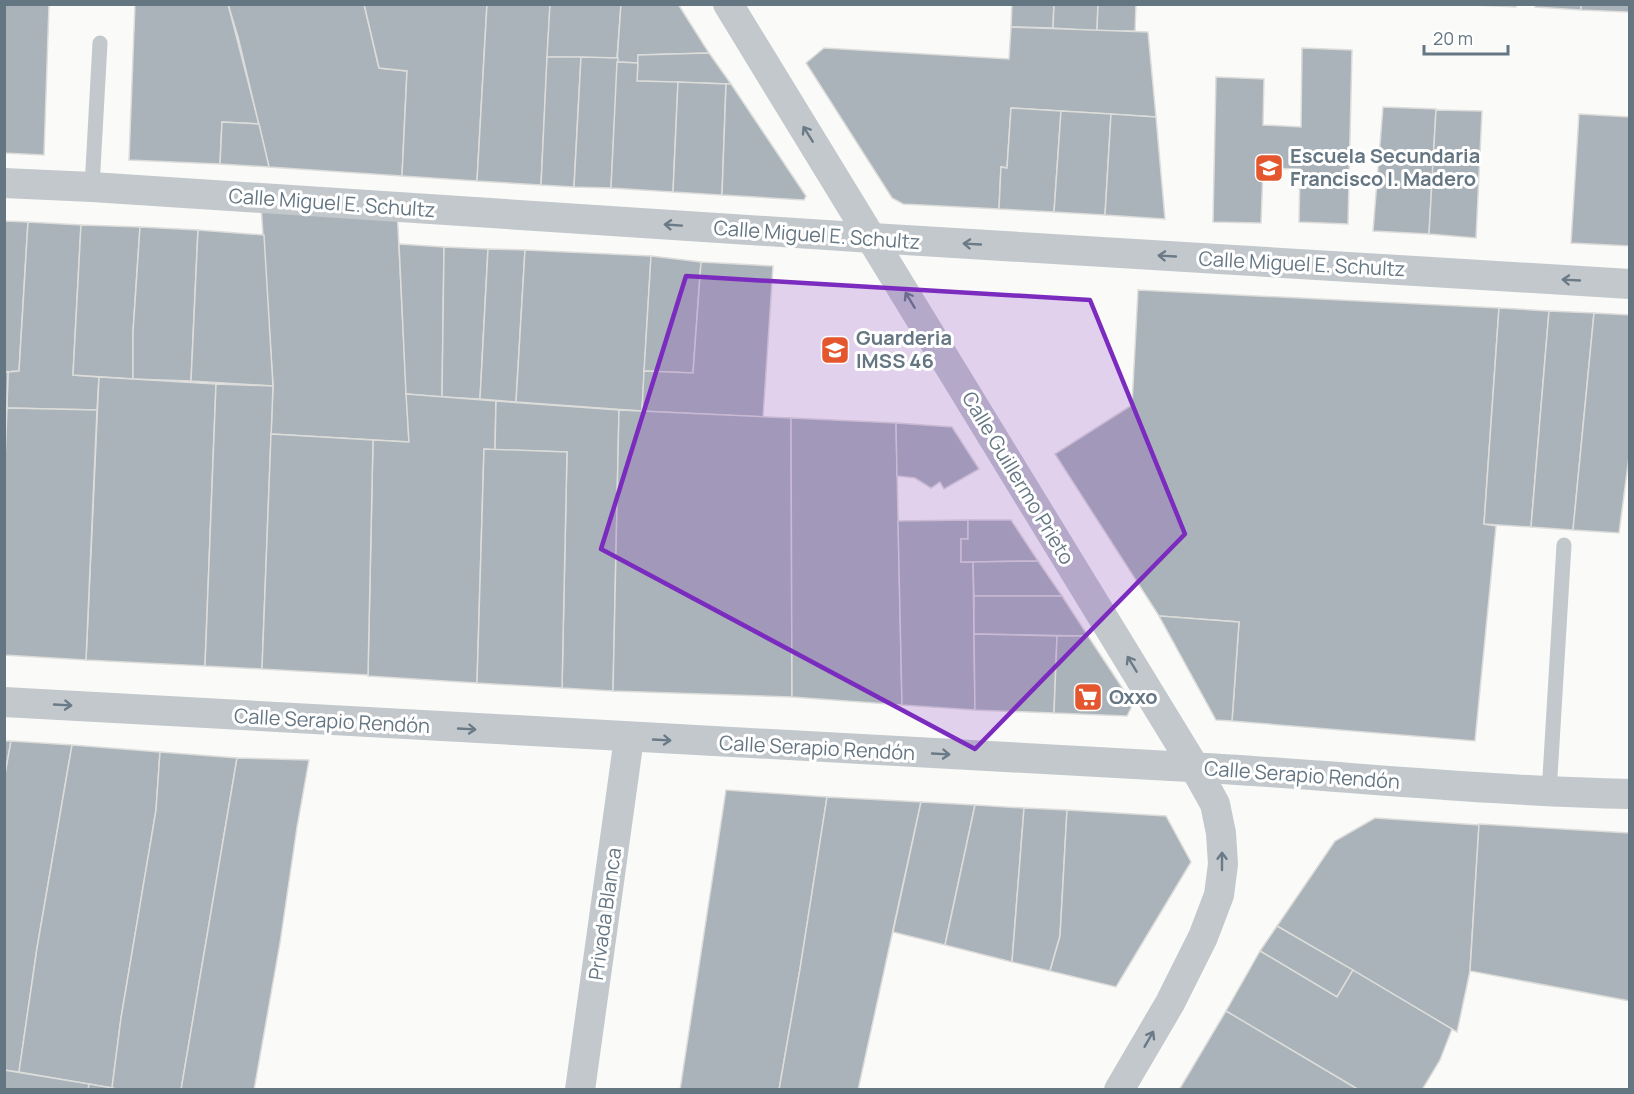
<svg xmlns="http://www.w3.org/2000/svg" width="1634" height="1094" font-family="Manrope,sans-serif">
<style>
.building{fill:#aab3b9;stroke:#dcdcda;stroke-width:1.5}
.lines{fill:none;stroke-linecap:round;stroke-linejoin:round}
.lane{stroke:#c3c8cc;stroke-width:15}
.street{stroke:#c3c8cc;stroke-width:30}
.oneway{stroke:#6a7a87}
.marked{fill:#7b2cbf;fill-opacity:0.2;stroke:#7b2cbf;stroke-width:4.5;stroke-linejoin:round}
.labels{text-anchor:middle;stroke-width:6;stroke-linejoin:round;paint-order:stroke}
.poi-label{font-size:20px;font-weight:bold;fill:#657683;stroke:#fff;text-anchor:start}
.street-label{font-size:20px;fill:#657683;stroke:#fff}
</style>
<rect width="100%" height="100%" fill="#fafaf8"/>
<!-- building -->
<g class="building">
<polygon points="4,4 49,4 44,155 4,153"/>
<polygon points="135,4 228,4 259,124 222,122 220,164 129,160"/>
<polygon points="228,4 364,4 379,68 407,71 402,176 269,167 238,37"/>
<polygon points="364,4 487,4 477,181 402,176 407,71 379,68"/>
<polygon points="487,4 550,4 541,185 477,181"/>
<polygon points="550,4 621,4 617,58 547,57"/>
<polygon points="621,4 678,4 709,53 638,55 638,63 617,62"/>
<polygon points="1012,4 1054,4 1053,28 1011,27"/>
<polygon points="1054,4 1098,4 1097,31 1053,28"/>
<polygon points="1098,4 1136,4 1135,31 1097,31"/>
<polygon points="1474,4 1516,4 1516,7 1474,5"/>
<polygon points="1535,4 1581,4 1581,10 1535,7"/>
<polygon points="1581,4 1629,4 1629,12 1581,10"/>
<polygon points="1011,27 1148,32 1156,117 1011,108 1007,168 1001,167 999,209 903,204 892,198 806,63 824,48 1009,59"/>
<polygon points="1302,48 1352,50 1348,224 1299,222 1300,169 1263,168 1261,223 1213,222 1216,77 1264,79 1263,125 1301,127"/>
<polygon points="709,53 731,84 637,81 638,55"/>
<polygon points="547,57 581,57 574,187 541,185"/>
<polygon points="581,57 618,58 611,188 574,187"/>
<polygon points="617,62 638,63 637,81 678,82 673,192 611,188"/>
<polygon points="678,82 726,84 722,195 673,192"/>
<polygon points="726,84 731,84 806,196 804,200 722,195"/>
<polygon points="1383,107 1436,109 1429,234 1373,231"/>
<polygon points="1011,108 1061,111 1054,212 999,209 1001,167 1007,168"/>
<polygon points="1436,110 1482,111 1476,238 1429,234"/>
<polygon points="1061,111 1111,114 1105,215 1054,212"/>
<polygon points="1111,114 1156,117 1165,219 1105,215"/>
<polygon points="1579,114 1630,117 1630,246 1571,243"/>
<polygon points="222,122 259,124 269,167 220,164"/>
<polygon points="261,205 397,209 409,442 271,434 273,386"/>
<polygon points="4,221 28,222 19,371 4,372"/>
<polygon points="28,222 81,225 73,375 99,377 97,410 7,408 8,372 19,371"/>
<polygon points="81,225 140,227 133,332 133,379 73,375"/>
<polygon points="140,227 198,230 191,381 133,379 133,332"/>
<polygon points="198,230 264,235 273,386 191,381"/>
<polygon points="399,244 444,247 442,397 406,394"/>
<polygon points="444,247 488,249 480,399 442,397"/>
<polygon points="488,249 525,250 516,402 480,399"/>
<polygon points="525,250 651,256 642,411 516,402"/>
<polygon points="651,256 701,262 693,373 644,371"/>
<polygon points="701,262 773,266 763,417 642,411 644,371 693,373"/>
<polygon points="1138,290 1499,308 1484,524 1496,526 1475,741 1232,721 1239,622 1159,616 1055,454 1132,405"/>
<polygon points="1499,308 1549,311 1531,527 1484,524"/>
<polygon points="1549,311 1594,313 1573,530 1531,527"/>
<polygon points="1594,313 1630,315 1630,449 1619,533 1573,530"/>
<polygon points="4,372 8,372 4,487"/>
<polygon points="99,377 216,384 205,666 86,660"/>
<polygon points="216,384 273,386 262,669 205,666"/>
<polygon points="406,394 496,401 495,450 484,449 477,683 368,676 373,440 409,442"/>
<polygon points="496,401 619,410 613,691 562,688 567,452 495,450"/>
<polygon points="7,408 97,410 86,660 4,655 4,487"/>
<polygon points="619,410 791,418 792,697 613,691"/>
<polygon points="791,418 896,423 902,705 792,697"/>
<polygon points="896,423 952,427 979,469 944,489 940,482 931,488 915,478 897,476"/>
<polygon points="271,434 373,440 368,675 262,669"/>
<polygon points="484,449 567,452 562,688 477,683"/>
<polygon points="968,520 968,539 961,539 961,562 973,562 975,710 902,705 898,521"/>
<polygon points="968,520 1011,520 1038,561 961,562 961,539 968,539"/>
<polygon points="1038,561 1062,596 974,596 973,562"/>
<polygon points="974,596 1062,596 1088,636 974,634"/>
<polygon points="1159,616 1239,622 1232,721 1216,720"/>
<polygon points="974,634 1057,636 1054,713 975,710"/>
<polygon points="1057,636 1088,636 1133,704 1127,716 1054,713"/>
<polygon points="4,741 11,741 4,780"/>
<polygon points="11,741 72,745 37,948 19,1072 4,1070 4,780"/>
<polygon points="72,745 160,752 156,810 121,1018 112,1088 19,1072 37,948"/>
<polygon points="160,752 237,758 181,1090 120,1090 112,1088 121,1018 156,810"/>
<polygon points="237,758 309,760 297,827 280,943 254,1090 181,1090"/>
<polygon points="726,790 827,797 800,969 779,1090 680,1090"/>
<polygon points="827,797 921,802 858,1090 779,1090 800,969"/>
<polygon points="921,802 975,805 945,945 893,932"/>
<polygon points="975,805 1024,808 1012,962 945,945"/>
<polygon points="1024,808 1067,810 1060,936 1050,971 1012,962"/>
<polygon points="1067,810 1166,816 1191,862 1116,987 1050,971 1060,936"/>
<polygon points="1375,818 1479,825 1470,971 1457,1032 1277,926 1335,841"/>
<polygon points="1479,824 1630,833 1630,1001 1470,971"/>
<polygon points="1277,926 1353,970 1337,997 1260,951"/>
<polygon points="1260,951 1337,997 1353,970 1452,1029 1440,1060 1422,1090 1359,1090 1226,1011"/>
<polygon points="1226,1011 1359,1090 1179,1090"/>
<polygon points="4,1070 89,1084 88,1090 4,1090"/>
<polygon points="89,1084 112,1088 120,1090 88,1090"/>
</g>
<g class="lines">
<!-- lane -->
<g class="lane">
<polyline points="92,187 100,43"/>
<polyline points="1549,793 1564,545"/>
</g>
<!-- street -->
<g class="street">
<polyline points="728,4 1195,768 1215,804 1221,833 1223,864 1219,895 1203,937 1170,1003 1119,1090"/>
<polyline points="4,183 92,187 872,238 1630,284"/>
<path d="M4,702c395,23 790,44 1185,65 147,8 293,24 441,27"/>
<polyline points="580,1090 629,738"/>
</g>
</g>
<!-- one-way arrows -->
<defs><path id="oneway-shaft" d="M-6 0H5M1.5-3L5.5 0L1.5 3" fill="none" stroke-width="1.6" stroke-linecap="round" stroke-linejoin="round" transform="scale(1.5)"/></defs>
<g class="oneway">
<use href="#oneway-shaft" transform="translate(808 134) rotate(-122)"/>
<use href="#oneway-shaft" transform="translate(673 225) rotate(-176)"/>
<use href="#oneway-shaft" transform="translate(972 244) rotate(-177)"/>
<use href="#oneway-shaft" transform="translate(1167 256) rotate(-177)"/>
<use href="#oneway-shaft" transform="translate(1571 280) rotate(-177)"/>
<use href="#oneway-shaft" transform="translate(910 300) rotate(-121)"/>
<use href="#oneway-shaft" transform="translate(1132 664) rotate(-121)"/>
<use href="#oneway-shaft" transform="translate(63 705) rotate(3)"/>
<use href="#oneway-shaft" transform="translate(467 729) rotate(3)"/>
<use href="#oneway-shaft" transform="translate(662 740) rotate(3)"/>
<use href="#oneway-shaft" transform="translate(941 754) rotate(3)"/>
<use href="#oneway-shaft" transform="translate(1222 861) rotate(-90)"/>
<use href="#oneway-shaft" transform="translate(1149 1039) rotate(-60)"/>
</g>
<!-- marked area -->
<path class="marked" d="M686,276l404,24 95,234 -210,215 -374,-200z"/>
<!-- icons -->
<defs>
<g id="school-square" transform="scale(1.5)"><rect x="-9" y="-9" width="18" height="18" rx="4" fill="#e4572e" stroke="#fff"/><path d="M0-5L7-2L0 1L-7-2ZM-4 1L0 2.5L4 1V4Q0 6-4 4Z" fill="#fff"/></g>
<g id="supermarket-square" transform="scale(1.5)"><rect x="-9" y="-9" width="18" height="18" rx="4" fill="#e4572e" stroke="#fff"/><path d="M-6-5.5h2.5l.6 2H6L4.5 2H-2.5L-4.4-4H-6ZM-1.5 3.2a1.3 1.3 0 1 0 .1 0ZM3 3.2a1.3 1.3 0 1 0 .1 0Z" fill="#fff"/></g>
</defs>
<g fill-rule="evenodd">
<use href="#school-square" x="1269" y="168"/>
<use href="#school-square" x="835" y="350"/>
<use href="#supermarket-square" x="1088" y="697"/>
</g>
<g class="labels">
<!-- poi labels -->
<g class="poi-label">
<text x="1290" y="163">Escuela Secundaria<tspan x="1290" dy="23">Francisco I. Madero</tspan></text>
<text x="856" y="345">Guarderia<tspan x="856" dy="23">IMSS 46</tspan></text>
<text x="1109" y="704">Oxxo</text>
</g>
<!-- street labels -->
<g class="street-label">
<text transform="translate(332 203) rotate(4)" y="7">Calle Miguel E. Schultz</text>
<text transform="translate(817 235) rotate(4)" y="7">Calle Miguel E. Schultz</text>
<text transform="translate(1302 264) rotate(3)" y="7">Calle Miguel E. Schultz</text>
<text transform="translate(1018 478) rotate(59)" y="7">Calle Guillermo Prieto</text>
<text transform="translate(332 721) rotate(3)" y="7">Calle Serapio Rendón</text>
<text transform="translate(817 748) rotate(3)" y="7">Calle Serapio Rendón</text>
<text transform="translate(1302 775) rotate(4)" y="7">Calle Serapio Rendón</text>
<text transform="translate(605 914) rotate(-82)" y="7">Privada Blanca</text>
</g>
</g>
<!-- border -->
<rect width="1634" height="1094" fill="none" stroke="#657683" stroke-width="12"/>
<!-- scale -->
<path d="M1424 45v9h84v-9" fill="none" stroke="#657683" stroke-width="3"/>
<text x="1433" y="45" font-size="18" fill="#657683" stroke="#ffffff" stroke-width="4.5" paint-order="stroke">20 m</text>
</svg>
